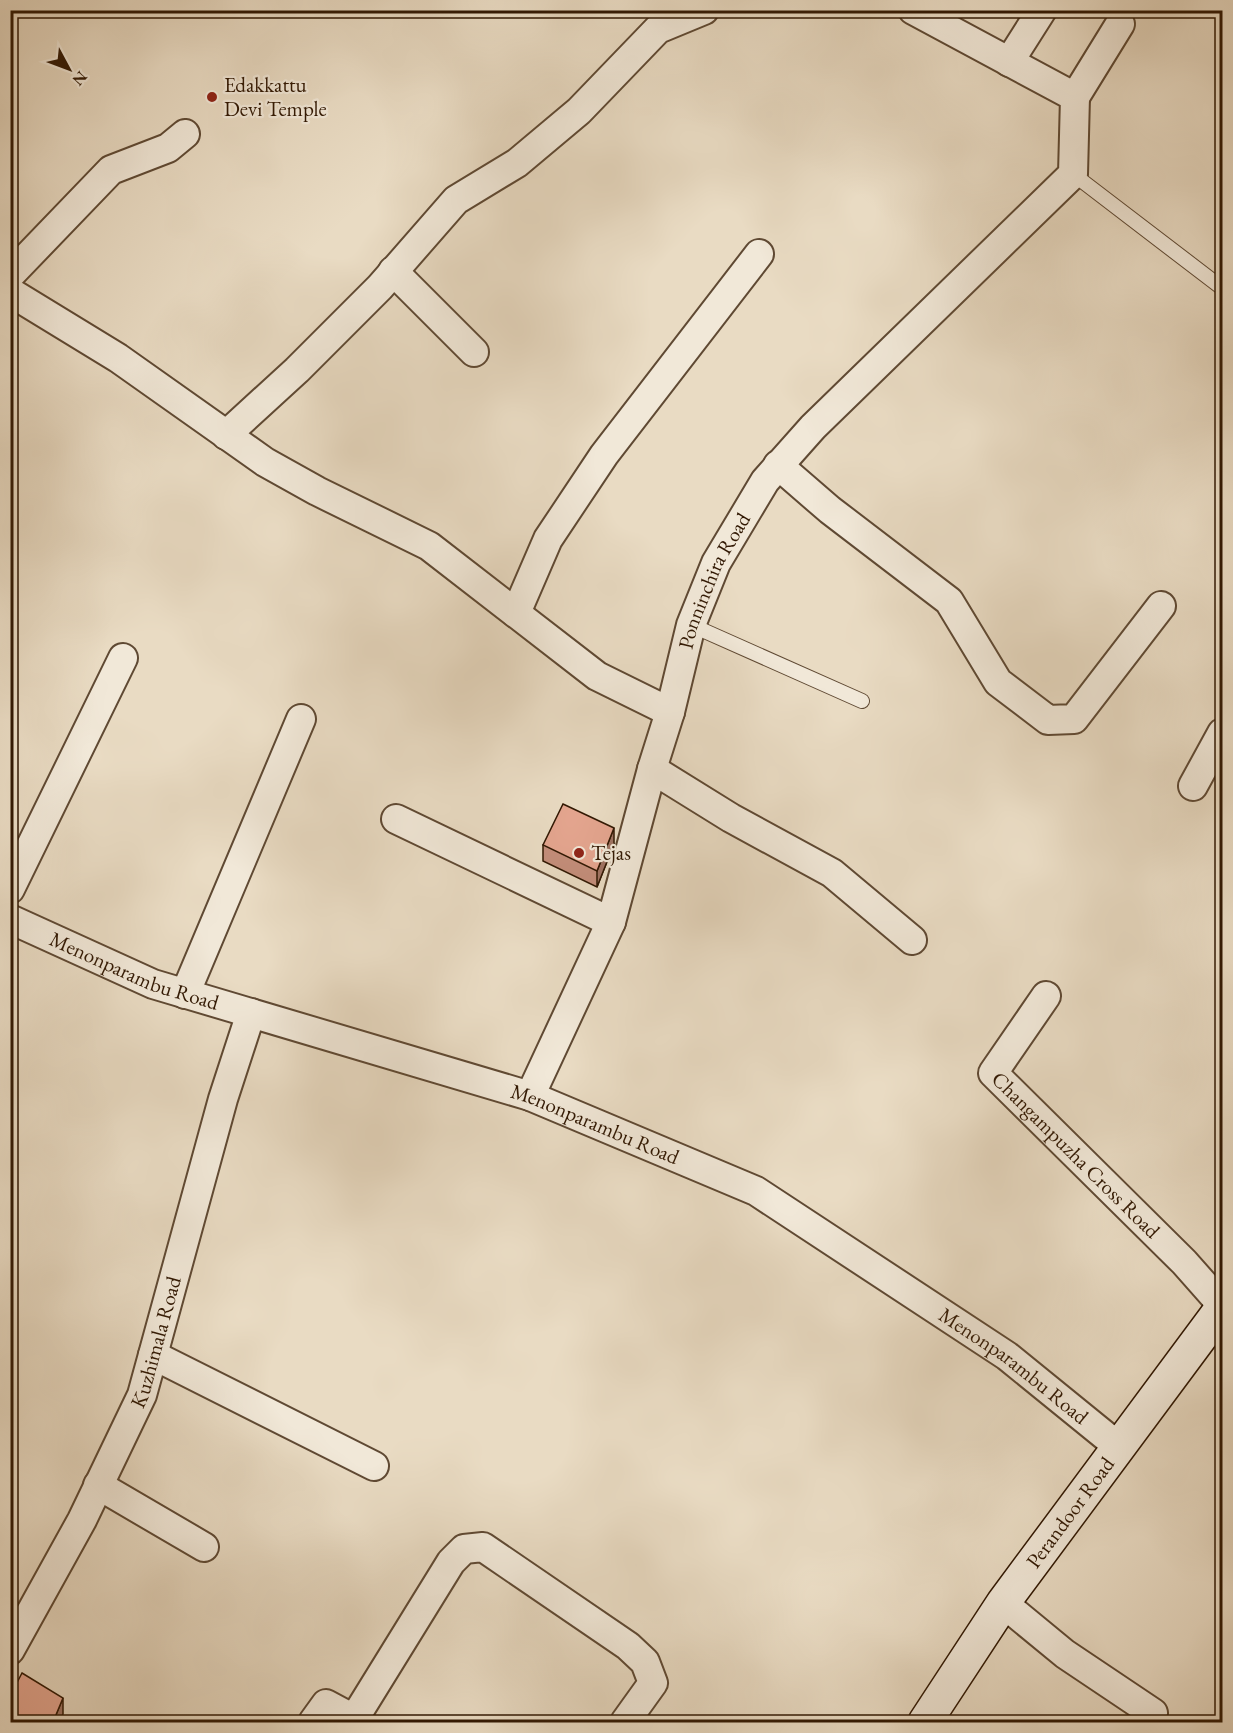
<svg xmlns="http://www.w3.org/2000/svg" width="1233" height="1733" font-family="'EB Garamond',serif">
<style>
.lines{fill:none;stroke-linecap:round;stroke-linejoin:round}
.lane-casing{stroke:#5f4933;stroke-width:16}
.street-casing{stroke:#5f4933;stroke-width:32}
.secondary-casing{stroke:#311803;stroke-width:36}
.lane{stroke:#f1e8d8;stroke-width:14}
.street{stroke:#f1e8d8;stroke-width:28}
.secondary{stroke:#f1e8d8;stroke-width:33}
.wall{fill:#c48e7b;stroke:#311803;stroke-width:1.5}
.shaded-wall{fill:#a07464;stroke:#311803;stroke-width:1.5}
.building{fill:#e4a58f;stroke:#311803;stroke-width:1.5}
.poi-dot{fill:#8f2418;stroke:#f1e8d8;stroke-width:2}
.labels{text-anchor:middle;stroke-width:4.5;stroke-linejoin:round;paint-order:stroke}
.poi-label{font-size:21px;fill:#311803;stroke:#f1e8d8;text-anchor:start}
.street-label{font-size:21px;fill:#311803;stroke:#f1e8d8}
</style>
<rect width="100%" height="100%" fill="#e9dbc3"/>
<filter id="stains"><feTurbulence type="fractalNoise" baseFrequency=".00333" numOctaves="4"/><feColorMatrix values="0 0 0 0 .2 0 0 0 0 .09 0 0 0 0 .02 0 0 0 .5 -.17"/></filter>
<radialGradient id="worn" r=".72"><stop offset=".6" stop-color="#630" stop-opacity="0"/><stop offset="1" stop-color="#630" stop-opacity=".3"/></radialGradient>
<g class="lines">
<!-- lane casing -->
<g class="lane-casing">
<g id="lane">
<polyline points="1073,174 1222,288"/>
<polyline points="691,625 862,701"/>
</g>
</g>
<!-- street casing -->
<g class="street-casing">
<g id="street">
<polyline points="1009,62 1042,10"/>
<polyline points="1075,97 1120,24"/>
<polyline points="393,271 474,352"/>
<polyline points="10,275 111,170 168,148 185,134"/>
<polyline points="10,292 118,358 265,462 317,491 429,546 597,676 670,712"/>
<polyline points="226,435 297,370 380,287 456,200 517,163 579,111 658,29 704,10"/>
<polyline points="778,465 830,510 949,601 998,682 1048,720 1074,719 1161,606"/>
<polyline points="516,613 548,539 604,455 759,254"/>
<polyline points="652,769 731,818 832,873 912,940"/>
<polyline points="1193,786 1222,733"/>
<polyline points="396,819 611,922"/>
<polyline points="10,889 123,658"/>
<path id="s1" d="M10,919l143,65 377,112 226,95 251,165 112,91"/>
<polyline points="185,994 301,719"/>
<path id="s2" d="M1046,996l-53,77 191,189 38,43"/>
<path id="s3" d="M530,1096l81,-174 41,-153 18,-57 21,-87 25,-62 49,-82 48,-54 260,-253 2,-77 -162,-87"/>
<polyline points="153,1355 374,1466"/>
<polyline points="98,1485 204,1547"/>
<polyline points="1003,1603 1065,1654 1153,1713"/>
<path id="s4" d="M10,1650l72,-130 60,-125 81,-296 28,-86"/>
<polyline points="313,1722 326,1704 354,1719"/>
<polyline points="358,1722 354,1719 451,1562 464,1549 483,1547 628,1646 645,1662 653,1683 625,1722"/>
</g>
</g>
<!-- secondary casing -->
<g class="secondary-casing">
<g id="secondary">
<path id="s5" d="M925,1722l78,-119 219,-295"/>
</g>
</g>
<!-- lane -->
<use href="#lane" class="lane"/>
<!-- street -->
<use href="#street" class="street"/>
<!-- secondary -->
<use href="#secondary" class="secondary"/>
</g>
<!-- wall -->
<polygon class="wall" points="614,844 597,887 543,861 543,845"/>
<!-- shaded-wall -->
<g class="shaded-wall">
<polygon points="614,828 614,844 597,887 597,871"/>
<polygon points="63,1698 63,1714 59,1722 53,1722"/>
</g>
<!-- building -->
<g class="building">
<polygon points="563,804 614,828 597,871 543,845"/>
<polygon points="22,1673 63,1698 53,1722 10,1722 10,1696"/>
</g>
<!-- markers -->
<g class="poi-dot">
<circle cx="212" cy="97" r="6"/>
<circle cx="579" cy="853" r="6"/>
</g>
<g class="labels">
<!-- poi labels -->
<g class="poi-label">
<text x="224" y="92">Edakkattu<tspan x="224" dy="24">Devi Temple</tspan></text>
<text x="591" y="860">Tejas</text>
</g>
<!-- street labels -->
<g class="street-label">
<text dy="7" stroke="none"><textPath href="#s3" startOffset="549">Ponninchira Road</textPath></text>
<text dy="7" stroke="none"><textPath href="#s1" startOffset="135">Menonparambu Road</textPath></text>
<text dy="7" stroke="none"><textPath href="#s1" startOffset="621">Menonparambu Road</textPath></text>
<text dy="7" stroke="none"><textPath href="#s2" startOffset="210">Changampuzha Cross Road</textPath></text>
<text dy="7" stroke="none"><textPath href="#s4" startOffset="342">Kuzhimala Road</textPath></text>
<text dy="7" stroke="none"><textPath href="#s1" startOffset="1107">Menonparambu Road</textPath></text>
<text dy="7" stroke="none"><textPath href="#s5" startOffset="255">Perandoor Road</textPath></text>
</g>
</g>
<!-- margin -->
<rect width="1233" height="1733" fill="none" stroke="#e9dbc3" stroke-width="36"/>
<rect x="12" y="12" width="1209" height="1709" fill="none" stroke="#311803" stroke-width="3"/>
<rect x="18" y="18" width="1197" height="1697" fill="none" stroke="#311803" stroke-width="1.5"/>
<!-- north arrow -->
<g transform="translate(69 69) rotate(131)" stroke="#f1e8d8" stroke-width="4.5" paint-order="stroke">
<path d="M0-4.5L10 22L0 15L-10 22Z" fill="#311803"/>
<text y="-9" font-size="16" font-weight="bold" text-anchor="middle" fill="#311803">N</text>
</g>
<rect width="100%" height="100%" filter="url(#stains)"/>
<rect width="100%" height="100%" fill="url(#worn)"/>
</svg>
